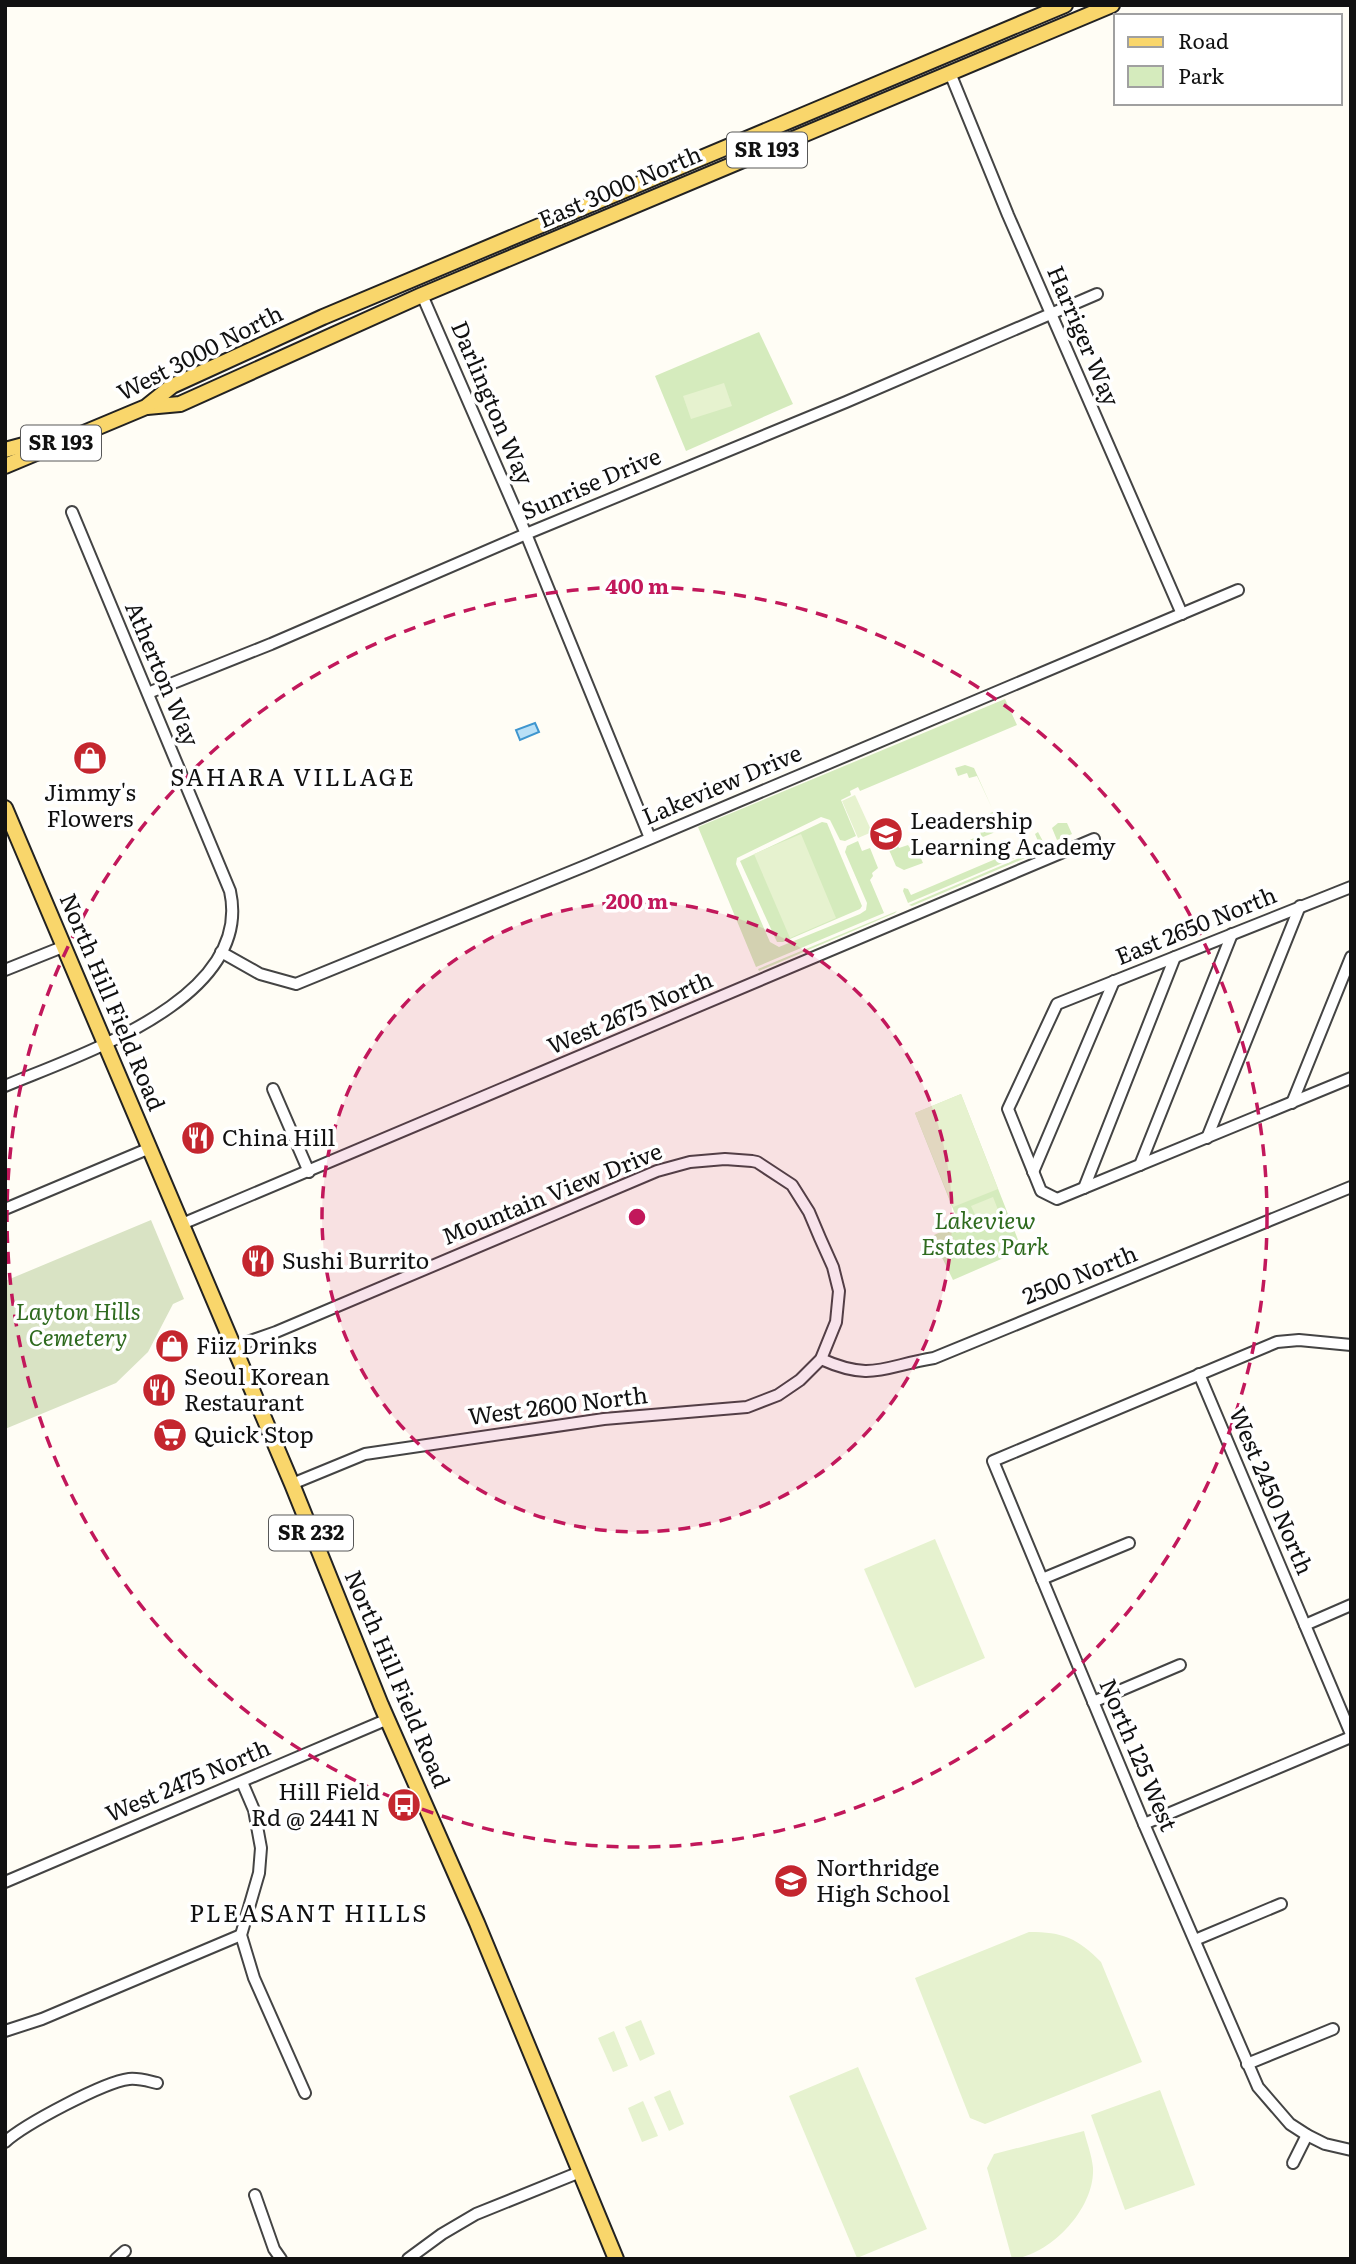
<svg xmlns="http://www.w3.org/2000/svg" width="1356" height="2264" font-family="Literata,serif">
<style>
.green{fill:#d5ebbd}
.cemetery{fill:#d9e3c4}
.pitch{fill:#e6f2cf}
.water{fill:#b9e0f7;stroke:#3f96cf;stroke-width:2}
.lines{fill:none;stroke-linecap:round;stroke-linejoin:round}
.minor-casing{stroke:#444;stroke-width:14}
.major-casing{stroke:#222;stroke-width:18}
.minor{stroke:#fff;stroke-width:10}
.major{stroke:#f9d66b;stroke-width:14}
.ring{fill:none;stroke:#c2185b;stroke-width:3.5;stroke-dasharray:12 9}
.labels{text-anchor:middle;stroke-width:7;stroke-linejoin:round;paint-order:stroke}
.shield{fill:#fff;stroke:#585858;stroke-width:2}
.shield-label{font-size:21px;font-weight:bold;fill:#111}
.street-label{font-size:23px;fill:#111;stroke:#fff}
.poi-label{font-size:23px;fill:#111;stroke:#fff;text-anchor:start}
.park-label{font-size:23px;font-style:italic;fill:#2f6b1f;stroke:#fff}
.neighbourhood-label{font-size:24px;letter-spacing:2px;fill:#111;stroke:#fff}
.centre{fill:#c2185b;stroke:#fff;stroke-width:3.5}
.ring-label{font-size:21px;text-anchor:middle;font-weight:bold;fill:#c2185b;stroke:#fff;stroke-width:7;stroke-linejoin:round;paint-order:stroke}
</style>
<rect width="100%" height="100%" fill="#fffdf5"/>
<!-- green -->
<g class="green">
<polygon points="759,332 793,404 686,451 655,376"/>
<polygon points="1005,699 1017,725 860,791 858,787 850,791 851,795 841,800 856,836 845,841 840,840 830,820 821,817 737,858 736,864 770,942 779,947 860,914 866,910 867,903 845,852 847,846 858,841 862,851 870,848 878,868 872,873 873,876 870,880 884,913 756,967 698,827"/>
<polygon points="965,765 974,768 992,808 977,776 969,778 967,773 958,776 955,768"/>
<polygon points="993,812 997,823 993,833 958,847 958,845 981,835 980,831 993,825 990,813"/>
<polygon points="822,822 827,823 862,906 860,909 783,942 777,942 740,861"/>
<polygon points="1058,823 1067,823 1072,834 1057,840 1052,828"/>
<polygon points="892,832 899,848 908,845 913,853 919,854 923,863 904,870 896,866 883,836"/>
<polygon points="1038,832 1045,845 908,903 903,891 904,888 908,889 911,895 1038,841 1035,834"/>
<polygon points="1045,847 1044,850 912,906 909,905"/>
<polygon points="897,911 895,913 759,971 758,969"/>
<polygon points="961,1094 1022,1250 953,1280 933,1239 934,1235 959,1224 915,1113"/>
</g>
<!-- cemetery -->
<polygon class="cemetery" points="151,1220 184,1299 173,1304 148,1352 116,1383 5,1429 5,1281"/>
<!-- pitch -->
<g class="pitch">
<polygon points="724,383 732,406 691,419 683,396"/>
<polygon points="855,795 872,832 858,838 842,801"/>
<polygon points="801,834 836,918 790,938 754,854"/>
<polygon points="961,1094 998,1189 953,1207 915,1113"/>
<polygon points="993,1197 1000,1215 979,1223 971,1206"/>
<polygon points="935,1539 985,1658 915,1688 864,1569"/>
<path d="M1029,1932c34,0 48,6 72,30l41,100 -157,62 -15,-6 -55,-140z"/>
<polygon points="641,2020 655,2054 640,2061 625,2027"/>
<polygon points="614,2031 628,2066 613,2072 598,2038"/>
<polygon points="858,2067 927,2229 857,2258 789,2096"/>
<polygon points="670,2090 684,2124 669,2131 654,2097"/>
<polygon points="1160,2090 1195,2185 1125,2210 1091,2115"/>
<polygon points="643,2101 658,2136 642,2142 628,2108"/>
<path d="M1084,2131c3,12 8,25 9,37 2,40 -42,87 -81,91l-25,-91 7,-14z"/>
</g>
<!-- water -->
<polygon class="water" points="535,723 539,732 520,740 516,730"/>
<g class="lines">
<!-- minor casing -->
<g class="minor-casing">
<g id="minor">
<polyline points="950,73 1008,215 1182,614"/>
<polyline points="422,295 526,534 650,838"/>
<polyline points="148,693 271,644 526,534 846,402 1097,294"/>
<polyline points="1351,887 1057,1004 1008,1109 1041,1191 1057,1199 1351,1078"/>
<polyline points="221,952 260,974 296,984 590,864 1238,590"/>
<polyline points="5,970 65,946"/>
<path d="M5,1086c76,-32 249,-87 225,-195l-158,-379"/>
<polyline points="273,1089 309,1172"/>
<polyline points="1292,1103 1351,957"/>
<polyline points="1207,1138 1300,906"/>
<polyline points="1140,1165 1232,934"/>
<polyline points="1033,1172 1114,981"/>
<polyline points="1084,1188 1175,957"/>
<polyline points="5,1209 150,1148"/>
<polyline points="182,1224 1094,839"/>
<polyline points="1351,1345 1299,1340 1277,1342 993,1461 1144,1824 1258,2087 1290,2124 1307,2135 1325,2144 1351,2150"/>
<polyline points="233,1347 276,1332 657,1171 690,1162 725,1159 752,1161 757,1162 792,1185 809,1212 820,1238 833,1267 839,1291 836,1322 821,1359 800,1380 778,1395 747,1407 604,1419 365,1454 292,1484"/>
<path d="M821,1359c51,23 63,7 113,-1l417,-171"/>
<polyline points="1199,1374 1351,1734"/>
<polyline points="1042,1579 1129,1543"/>
<polyline points="1305,1625 1351,1605"/>
<polyline points="1093,1702 1180,1665"/>
<polyline points="242,1782 254,1810 261,1848 259,1873 241,1935 254,1978 305,2093"/>
<polyline points="1144,1824 1351,1737"/>
<polyline points="5,1882 388,1719"/>
<polyline points="1195,1940 1281,1904"/>
<polyline points="5,2031 42,2019 241,1935"/>
<polyline points="1247,2064 1333,2029"/>
<path d="M5,2142c20,-18 99,-60 124,-63 10,-1 19,2 28,4"/>
<polyline points="1293,2163 1307,2135"/>
<polyline points="255,2195 274,2249 281,2259"/>
<polyline points="116,2259 125,2251"/>
<polyline points="408,2259 442,2234 476,2214 580,2172"/>
</g>
</g>
<!-- major casing -->
<g class="major-casing">
<g id="major">
<polyline points="147,407 180,404 422,295 1112,5"/>
<polyline points="5,450 61,435"/>
<polyline points="5,466 146,407 172,386 323,317 1065,5"/>
<polyline points="5,808 292,1484 381,1705 477,1923 616,2259"/>
</g>
</g>
<!-- minor -->
<use href="#minor" class="minor"/>
<!-- major -->
<use href="#major" class="major"/>
</g>
<!-- distance rings -->
<circle cx="637" cy="1217" r="315" fill="#c2185b" fill-opacity=".12"/>
<g class="ring">
<circle cx="637" cy="1217" r="315"/>
<circle cx="637" cy="1217" r="630"/>
</g>
<!-- icons -->
<defs>
<g id="shop-disc" transform="scale(1.75)"><circle r="9.5" fill="#c4262e" stroke="#fff"/><path d="M-5-2.5h2.3a2.7 3.5 0 0 1 5.4 0H5L5.5 6h-11ZM-1.5-2.5h3a1.5 2.3 0 0 0-3 0Z" fill="#fff"/></g>
<g id="school-disc" transform="scale(1.75)"><circle r="9.5" fill="#c4262e" stroke="#fff"/><path d="M0-5L7-2L0 1L-7-2ZM-4 1L0 2.5L4 1V4Q0 6-4 4Z" fill="#fff"/></g>
<g id="restaurant-disc" transform="scale(1.75)"><circle r="9.5" fill="#c4262e" stroke="#fff"/><path d="M-5-6h1v4h1v-4h1v4h1v-4h1v5L-1.5 .5V6h-2V.5L-5-1ZM5-6V6H3V1.5H1.5Q1.5-4 5-6Z" fill="#fff"/></g>
<g id="supermarket-disc" transform="scale(1.75)"><circle r="9.5" fill="#c4262e" stroke="#fff"/><path d="M-6-5.5h2.5l.6 2H6L4.5 2H-2.5L-4.4-4H-6ZM-1.5 3.2a1.3 1.3 0 1 0 .1 0ZM3 3.2a1.3 1.3 0 1 0 .1 0Z" fill="#fff"/></g>
<g id="bus-disc" transform="scale(1.75)"><circle r="9.5" fill="#c4262e" stroke="#fff"/><path d="M-5-6H5V4H4V6H2V4H-2V6H-4V4H-5ZM-3.5-4V0h7V-4ZM-3.5 1.2v1.5H-2V1.2ZM2 1.2v1.5H3.5V1.2Z" fill="#fff"/></g>
</defs>
<g fill-rule="evenodd">
<use href="#shop-disc" x="90" y="758"/>
<use href="#school-disc" x="886" y="834"/>
<use href="#restaurant-disc" x="198" y="1138"/>
<use href="#restaurant-disc" x="258" y="1261"/>
<use href="#shop-disc" x="172" y="1346"/>
<use href="#restaurant-disc" x="159" y="1390"/>
<use href="#supermarket-disc" x="170" y="1435"/>
<use href="#bus-disc" x="404" y="1805"/>
<use href="#school-disc" x="791" y="1881"/>
</g>
<g class="labels">
<!-- shield labels -->
<g class="shield">
<rect x="727" y="132.5" width="80" height="35" rx="5"/>
<rect x="21" y="425.5" width="80" height="35" rx="5"/>
<rect x="269" y="1515.5" width="84" height="35" rx="5"/>
</g>
<g class="shield-label">
<text x="767" y="157">SR 193</text>
<text x="61" y="450">SR 193</text>
<text x="311" y="1540">SR 232</text>
</g>
<!-- street labels -->
<g class="street-label">
<text transform="translate(620 187) rotate(-23)" y="8">East 3000 North</text>
<text transform="translate(1083 336) rotate(67)" y="8">Harriger Way</text>
<text transform="translate(200 353) rotate(-27)" y="8">West 3000 North</text>
<text transform="translate(492 403) rotate(67)" y="8">Darlington Way</text>
<text transform="translate(591 484) rotate(-23)" y="8">Sunrise Drive</text>
<text transform="translate(162 674) rotate(67)" y="8">Atherton Way</text>
<text transform="translate(722 785) rotate(-23)" y="8">Lakeview Drive</text>
<text transform="translate(1196 926) rotate(-22)" y="8">East 2650 North</text>
<text transform="translate(112 1002) rotate(67)" y="8">North Hill Field Road</text>
<text transform="translate(630 1013) rotate(-23)" y="8">West 2675 North</text>
<text transform="translate(552 1194) rotate(-22)" y="8">Mountain View Drive</text>
<text transform="translate(1080 1275) rotate(-22)" y="8">2500 North</text>
<text transform="translate(558 1406) rotate(-7)" y="8">West 2600 North</text>
<text transform="translate(1271 1491) rotate(67)" y="8">West 2450 North</text>
<text transform="translate(397 1679) rotate(67)" y="8">North Hill Field Road</text>
<text transform="translate(1138 1755) rotate(67)" y="8">North 125 West</text>
<text transform="translate(188 1781) rotate(-23)" y="8">West 2475 North</text>
</g>
<!-- poi labels -->
<g class="poi-label">
<text x="90" y="801" text-anchor="middle">Jimmy's<tspan x="90" dy="26">Flowers</tspan></text>
<text x="910" y="829">Leadership<tspan x="910" dy="26">Learning Academy</tspan></text>
<text x="222" y="1146">China Hill</text>
<text x="282" y="1269">Sushi Burrito</text>
<text x="196" y="1354">Fiiz Drinks</text>
<text x="184" y="1385">Seoul Korean<tspan x="184" dy="26">Restaurant</tspan></text>
<text x="194" y="1443">Quick Stop</text>
<text x="380" y="1800" text-anchor="end">Hill Field<tspan x="380" dy="26">Rd @ 2441 N</tspan></text>
<text x="816" y="1876">Northridge<tspan x="816" dy="26">High School</tspan></text>
</g>
<!-- park labels -->
<g class="park-label">
<text x="985" y="1229">Lakeview<tspan x="985" dy="26">Estates Park</tspan></text>
<text x="78" y="1320">Layton Hills<tspan x="78" dy="26">Cemetery</tspan></text>
</g>
<!-- neighbourhood labels -->
<g class="neighbourhood-label">
<text x="293" y="786">SAHARA VILLAGE</text>
<text x="309" y="1922">PLEASANT HILLS</text>
</g>
</g>
<circle cx="637" cy="1217" r="10" class="centre"/>
<g class="ring-label">
<text x="637" y="594">400 m</text>
<text x="637" y="909">200 m</text>
</g>
<!-- border -->
<rect width="1356" height="2264" fill="none" stroke="#111111" stroke-width="14"/>
<!-- legend -->
<rect x="1114" y="14" width="228" height="91" fill="#ffffff" stroke="#a0a0a0" stroke-width="2"/>
<rect x="1128" y="37" width="35" height="10" fill="#f9d66b" stroke="#a0a0a0" stroke-width="2"/>
<text x="1178" y="49" font-size="21" fill="#111111">Road</text>
<rect x="1128" y="66" width="35" height="21" fill="#d5ebbd" stroke="#a0a0a0" stroke-width="2"/>
<text x="1178" y="84" font-size="21" fill="#111111">Park</text>
</svg>
